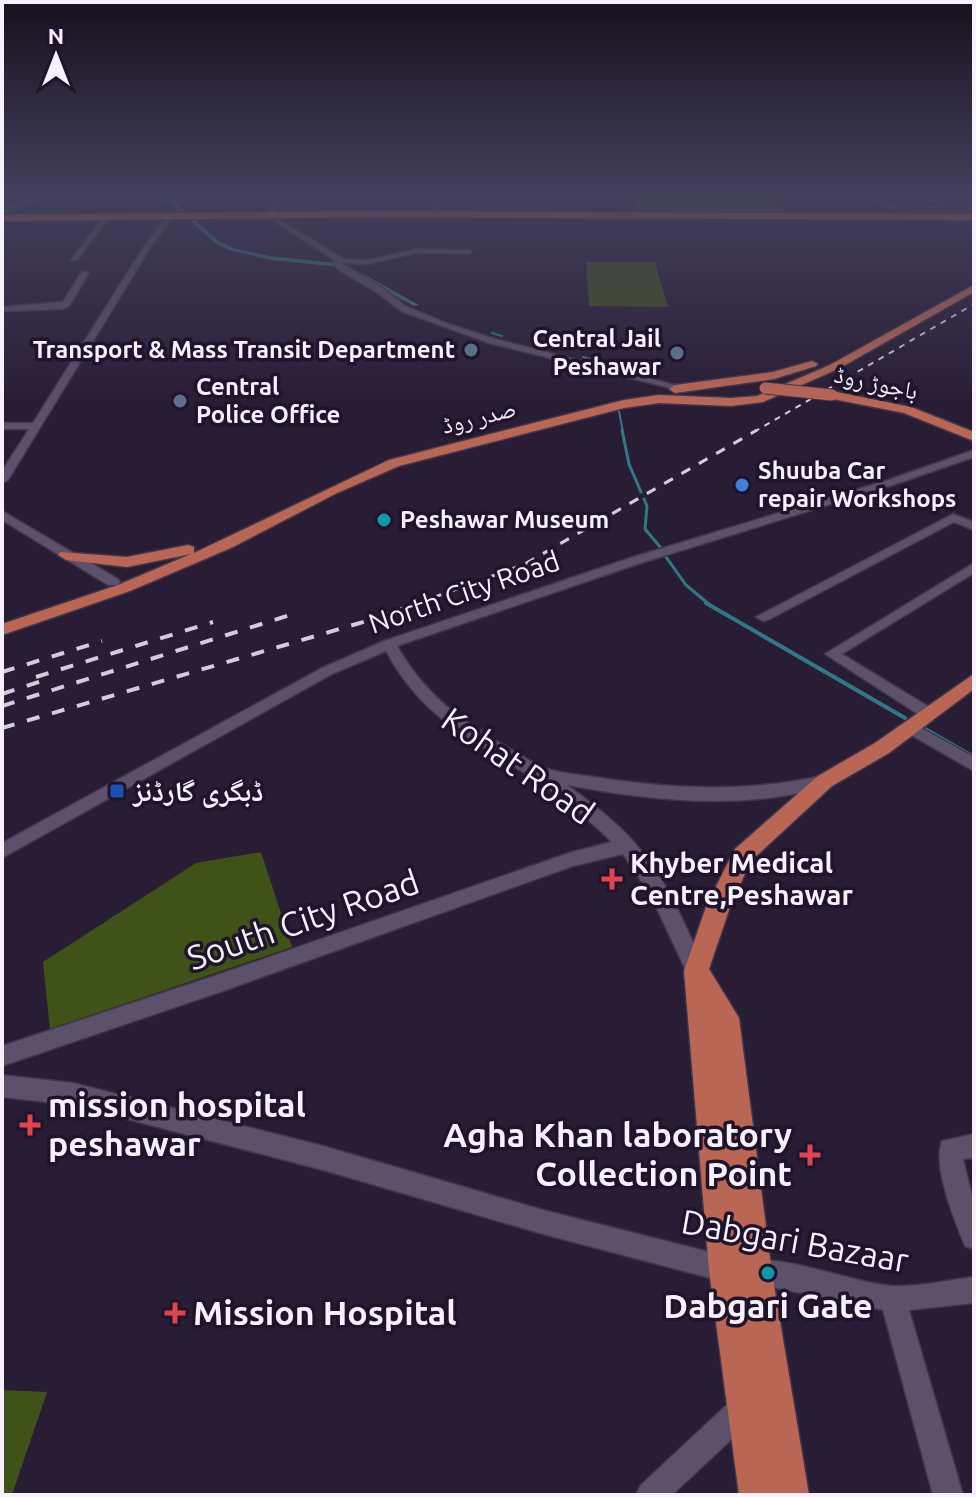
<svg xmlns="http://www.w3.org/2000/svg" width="976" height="1497" font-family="Ubuntu,'Noto Naskh Arabic',sans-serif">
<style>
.green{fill:#3f5218}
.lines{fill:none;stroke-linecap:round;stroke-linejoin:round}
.stream-far2{stroke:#317885;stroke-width:2}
.stream-far1{stroke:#317885;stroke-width:3}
.stream{stroke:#317885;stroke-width:4}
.canal{fill:#317885;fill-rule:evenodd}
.minor-casing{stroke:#403649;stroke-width:3}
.major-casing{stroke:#403649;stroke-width:3}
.highway-casing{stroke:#403649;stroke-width:3}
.minor{fill:#5c506a;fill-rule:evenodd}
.major{fill:#b96654;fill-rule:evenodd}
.highway{fill:#f77545;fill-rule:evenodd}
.rail-far2{stroke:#d3ccdb;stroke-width:2;stroke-dasharray:6 6;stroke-linecap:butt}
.rail-far1{stroke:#d3ccdb;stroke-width:3;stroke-dasharray:10 10;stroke-linecap:butt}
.rail{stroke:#d3ccdb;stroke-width:4;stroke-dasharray:13 13;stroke-linecap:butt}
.major-bridge-casing{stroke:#403649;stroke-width:13;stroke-linecap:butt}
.major-bridge{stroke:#b96654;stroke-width:11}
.service-dot{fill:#5c6f8a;stroke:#1f142b;stroke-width:3}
.shop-dot{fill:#3f7fe0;stroke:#1f142b;stroke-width:3}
.culture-dot{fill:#0f9aa8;stroke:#1f142b;stroke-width:3}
.transit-dot{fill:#1a4fb4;stroke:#1f142b;stroke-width:3}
.health-dot{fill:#e0444e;stroke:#1f142b;stroke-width:3}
.labels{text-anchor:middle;stroke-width:7;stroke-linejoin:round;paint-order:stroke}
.far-poi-label{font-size:24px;font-weight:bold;fill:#f7f1fe;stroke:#1f142b;text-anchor:start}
.far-street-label{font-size:24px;fill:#f7f1fe;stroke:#1f142b}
.street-label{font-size:28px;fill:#f7f1fe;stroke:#1f142b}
.poi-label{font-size:28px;font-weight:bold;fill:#f7f1fe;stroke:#1f142b;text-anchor:start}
.near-street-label{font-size:34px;fill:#f7f1fe;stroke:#1f142b}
.near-poi-label{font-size:34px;font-weight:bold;fill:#f7f1fe;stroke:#1f142b;text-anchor:start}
</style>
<rect width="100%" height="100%" fill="#291d35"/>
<!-- green -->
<g class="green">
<polygon points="630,193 791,193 804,199 775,199 785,212 638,211"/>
<polygon points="586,262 655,262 668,307 589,306"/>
<polygon points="261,852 292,947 50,1029 43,962 196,863"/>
<polygon points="2,1390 47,1392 12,1495 2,1495"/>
</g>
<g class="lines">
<!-- stream-far2 -->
<g class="stream-far2">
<polyline points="492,333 502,336"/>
<polyline points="583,357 598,361 608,369"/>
<polyline points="619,411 623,432"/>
</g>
<!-- stream-far1 -->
<g class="stream-far1">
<polyline points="622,430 629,464 641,492"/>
<polyline points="644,499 647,506 645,529 661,548"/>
<polyline points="666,557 686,585 710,605"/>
</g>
<!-- stream -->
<g class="stream">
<polyline points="706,603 905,718"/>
<polyline points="925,729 974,757"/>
</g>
<!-- canal -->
<g class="canal">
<polygon points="33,193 31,194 2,196 2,194"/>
<polygon points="140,193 147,193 174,201 219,241 233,248 270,256 345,264 419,305 414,306 342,267 270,260 229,250 215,243 170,203"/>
</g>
<!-- minor casing -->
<g class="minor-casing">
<g id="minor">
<polygon points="48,193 57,193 2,214 2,210"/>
<polygon points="279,193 285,193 274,212 278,219 344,259 368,260 416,249 472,250 469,254 416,253 368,264 341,263 384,289 407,307 446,323 495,339 687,388 682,391 489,343 401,311 378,293 337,269 331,258 274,221 268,212"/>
<polygon points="435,193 441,193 439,212 436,214 433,212"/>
<polygon points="869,194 895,207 974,208 974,212 894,211 869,196"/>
<polygon points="902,194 940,198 943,200 940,202 900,197"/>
<polygon points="171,211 176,212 150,248 8,480 2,483 2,471 29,429 2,429 2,423 33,423 143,248"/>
<polygon points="105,215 110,216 77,260 71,260"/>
<polygon points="82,271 89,273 69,306 63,309 2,311 2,307 63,302"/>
<path d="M974,450v7l-78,27 -255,79 -244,83c29,50 62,73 111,102 11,6 21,13 32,18 15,7 37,8 54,11 77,12 154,16 231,-2l6,2 2,4 -2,4c-84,26 -179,16 -264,0 23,17 47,35 66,56 33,36 53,86 73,130l-3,6 -7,3 -7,-3 -38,-81 -28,-42 -50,12 -353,126 -218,74v-20l218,-72 352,-122 40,-10c-25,-24 -51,-46 -81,-65 -62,-40 -108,-58 -145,-126l-54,23 -330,184v-15l320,-175 62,-27 249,-84 255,-77z"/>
<polygon points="2,511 118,579 120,582 118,585 108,585 2,520"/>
<polygon points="953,514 974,522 974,530 954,522 768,620 763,621 756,617"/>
<polygon points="974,563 974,573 842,654 934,710 937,714 934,718 924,718 825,654"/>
<polygon points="910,722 974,757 974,771 904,731 902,727 904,723"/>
<path d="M2,1075l71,8 250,63 220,64 186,47 9,4 3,7 2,-5c32,-13 114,22 151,23 26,1 54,-6 80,-9v26l-65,7 54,185h-30l-50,-185 -140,-29 -3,-7 -2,5 -9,4 -186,-49 -220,-64 -250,-65 -71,-8z"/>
<path d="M974,1134v24l-11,1 11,45v45l-9,-3c-10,-25 -33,-80 -23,-105z"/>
<polygon points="743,1395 753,1399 757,1409 753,1419 672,1495 636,1495 641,1485 733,1399"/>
</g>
</g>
<!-- major casing -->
<g class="major-casing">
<g id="major">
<polygon points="974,285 974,292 838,369 763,402 731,406 659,403 624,408 399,466 337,493 233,547 130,591 2,635 2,624 118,585 191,554 127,567 66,560 58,555 60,552 127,557 188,545 194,547 194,553 389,460 624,400 659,395 731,398 757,396 830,365"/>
<polygon points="812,361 818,364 816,366 774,379 675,393 669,389 675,385 773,372"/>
<polygon points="832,391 911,407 974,432 974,441 904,413 828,398 826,395"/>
<polygon points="974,674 974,689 889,753 832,786 751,861 731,904 709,969 739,1018 772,1273 809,1495 739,1495 709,1270 684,971 707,904 735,849 818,776 875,743"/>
</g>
</g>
<!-- highway casing -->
<g class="highway-casing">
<polygon id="highway" points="377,211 974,214 974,220 377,217 2,221 2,215"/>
</g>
<!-- minor -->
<use href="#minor" class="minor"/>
<!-- major -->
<use href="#major" class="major"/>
<!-- highway -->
<use href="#highway" class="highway"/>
<!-- rail-far2 -->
<polyline class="rail-far2" points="754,432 974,304"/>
<!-- rail-far1 -->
<polyline class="rail-far1" points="413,605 525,564 757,430"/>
<!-- rail -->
<g class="rail">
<polyline points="2,672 102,641"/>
<polyline points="36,677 213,622"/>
<polyline points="2,694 48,679"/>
<polyline points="2,706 290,615"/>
<polyline points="2,728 377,618 418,603"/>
</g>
<!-- major-bridge casing -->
<g class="major-bridge-casing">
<polyline id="major-bridge" points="765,388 832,395"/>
</g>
<!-- major-bridge -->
<use href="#major-bridge" class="major-bridge"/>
</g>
<!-- sky -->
<linearGradient id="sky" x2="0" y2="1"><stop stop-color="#17101d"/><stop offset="0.48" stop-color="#43405c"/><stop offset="1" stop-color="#43405c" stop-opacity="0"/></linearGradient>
<rect width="976" height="403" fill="url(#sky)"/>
<!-- markers -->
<g class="service-dot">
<circle cx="471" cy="350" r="8"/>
<circle cx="677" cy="353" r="8"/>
<circle cx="180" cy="401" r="8"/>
</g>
<circle class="shop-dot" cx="742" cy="485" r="8"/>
<g class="culture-dot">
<circle cx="384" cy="520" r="8"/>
<circle cx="768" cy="1273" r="8"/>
</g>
<rect class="transit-dot" x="109" y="783" width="16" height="16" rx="4"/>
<g class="health-dot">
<path d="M608 867h8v8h8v8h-8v8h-8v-8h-8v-8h8z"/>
<path d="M26 1113h8v8h8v8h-8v8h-8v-8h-8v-8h8z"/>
<path d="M806 1143h8v8h8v8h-8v8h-8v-8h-8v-8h8z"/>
<path d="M171 1301h8v8h8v8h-8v8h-8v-8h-8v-8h8z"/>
</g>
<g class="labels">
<!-- far-poi labels -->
<g class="far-poi-label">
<text x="661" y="347" text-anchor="end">Central Jail<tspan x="661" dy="28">Peshawar</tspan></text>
<text x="455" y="358" text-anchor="end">Transport &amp; Mass Transit Department</text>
<text x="196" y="395">Central<tspan x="196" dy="28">Police Office</tspan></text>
<text x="758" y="479">Shuuba Car<tspan x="758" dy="28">repair Workshops</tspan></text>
<text x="400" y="528">Peshawar Museum</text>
</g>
<!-- far-street labels -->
<g class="far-street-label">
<text transform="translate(876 383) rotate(12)" y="8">باجوڑ روڈ</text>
<text transform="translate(479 417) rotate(-14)" y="8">صدر روڈ</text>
</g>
<!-- street labels -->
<g class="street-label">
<text transform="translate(464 592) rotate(-19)" y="10">North City Road</text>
</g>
<!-- poi labels -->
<g class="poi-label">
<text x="133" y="801">ڈبگری گارڈنز</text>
<text x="630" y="873">Khyber Medical<tspan x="630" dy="32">Centre,Peshawar</tspan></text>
</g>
<!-- near-street labels -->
<g class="near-street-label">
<text transform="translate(518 766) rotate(35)" y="12">Kohat Road</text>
<text transform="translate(303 920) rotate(-19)" y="12">South City Road</text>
<text transform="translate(795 1241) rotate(10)" y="12">Dabgari Bazaar</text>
</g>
<!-- near-poi labels -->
<g class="near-poi-label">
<text x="48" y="1117">mission hospital<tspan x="48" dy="39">peshawar</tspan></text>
<text x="792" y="1147" text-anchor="end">Agha Khan laboratory<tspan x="792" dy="39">Collection Point</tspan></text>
<text x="768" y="1318" text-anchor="middle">Dabgari Gate</text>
<text x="193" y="1325">Mission Hospital</text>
</g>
</g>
<!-- border -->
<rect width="976" height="1497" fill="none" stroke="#f7f1fe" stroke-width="8"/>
<!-- north arrow -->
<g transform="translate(56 56)" stroke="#1f142b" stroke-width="6" paint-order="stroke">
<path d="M0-6L14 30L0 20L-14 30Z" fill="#f7f1fe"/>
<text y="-12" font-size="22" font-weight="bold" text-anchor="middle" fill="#f7f1fe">N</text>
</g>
</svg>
